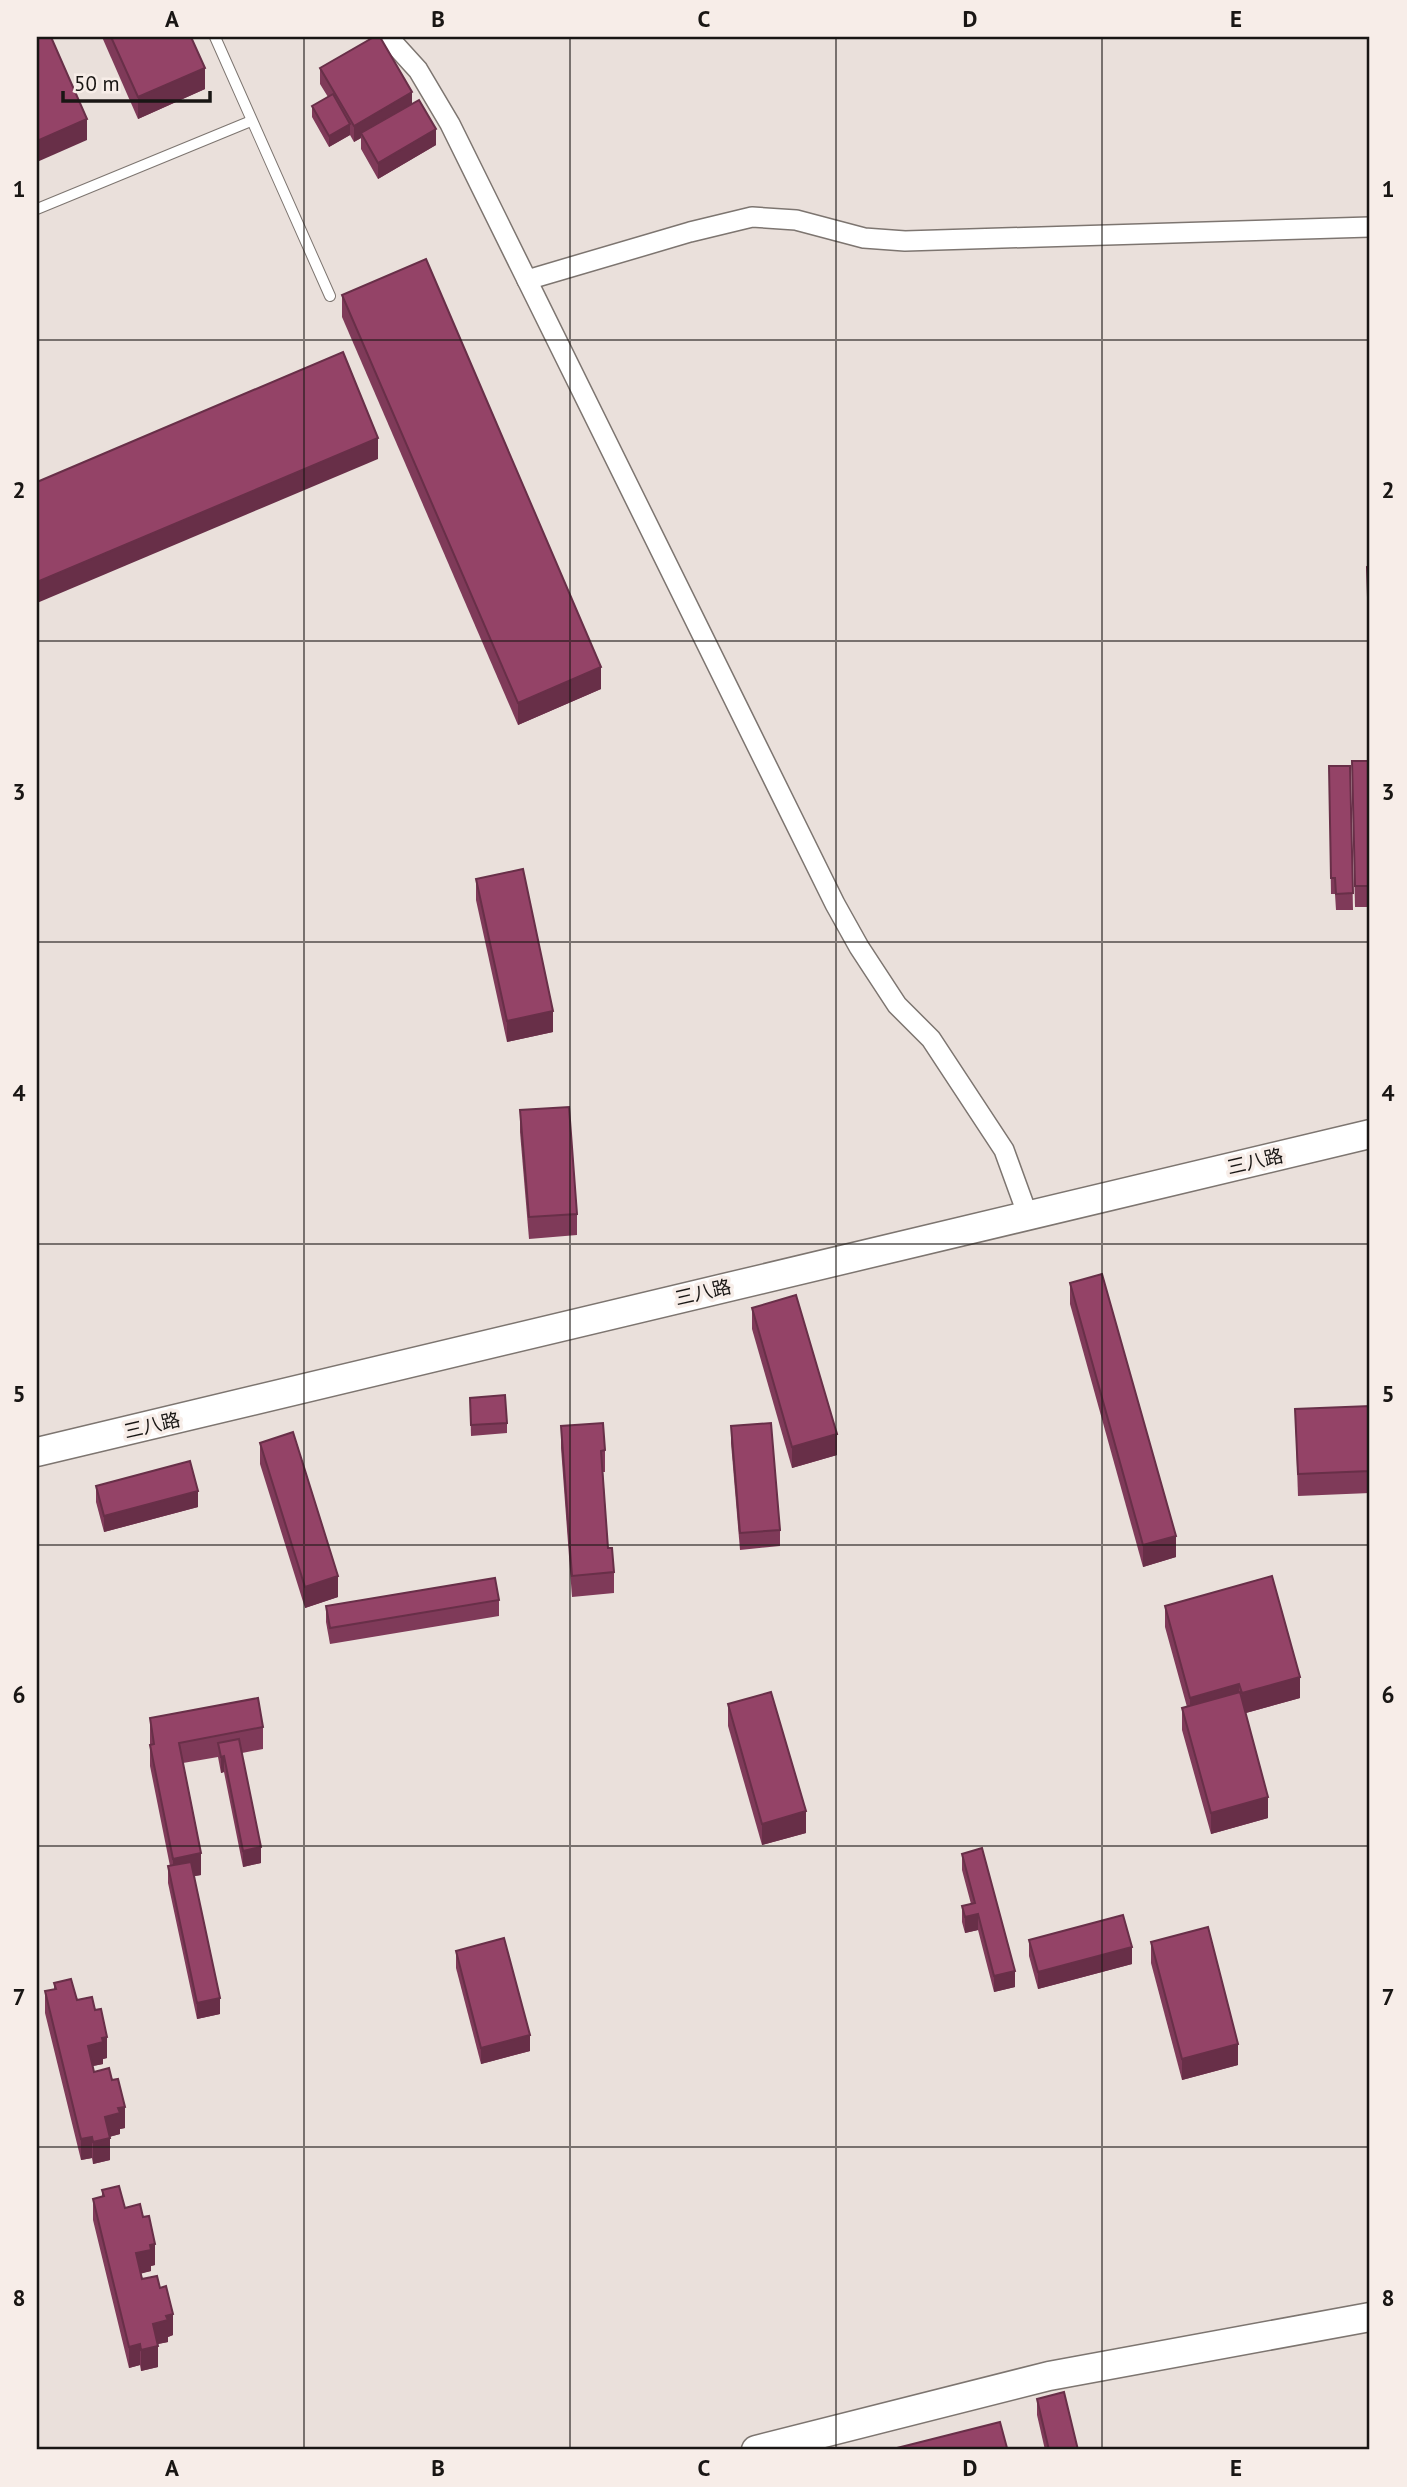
<svg xmlns="http://www.w3.org/2000/svg" width="1407" height="2487" font-family="'PT Sans','Noto Sans SC',sans-serif">
<style>
.lines{fill:none;stroke-linecap:round;stroke-linejoin:round}
.lane-casing{stroke:#7d7570;stroke-width:12}
.street-casing{stroke:#7d7570;stroke-width:22}
.secondary-casing{stroke:#7d7570;stroke-width:31}
.lane{stroke:#fff;stroke-width:10}
.street{stroke:#fff;stroke-width:19}
.secondary{stroke:#fff;stroke-width:28}
.wall{fill:#7f3a59}
.shaded-wall{fill:#682f48}
.building{fill:#944367;stroke:#682f48;stroke-width:2}
.grid{fill:none;stroke:#191614;stroke-width:2;stroke-opacity:0.55}
.labels{text-anchor:middle;stroke-width:7;stroke-linejoin:round;paint-order:stroke}
.street-label{font-size:19px;fill:#191614;stroke:#f7ede8}
.neatline{fill:none;stroke:#191614;stroke-width:2.5}
.grid-label{font-size:23px;text-anchor:middle;font-weight:bold;fill:#191614}
</style>
<rect width="100%" height="100%" fill="#eae0db"/>
<g class="lines">
<!-- lane casing -->
<g class="lane-casing">
<g id="lane">
<polyline points="215,37 330,296"/>
<polyline points="37,209 251,121"/>
</g>
</g>
<!-- street casing -->
<g class="street-casing">
<g id="street">
<polyline points="388,37 418,70 450,124 835,904 859,947 897,1005 931,1039 1004,1150 1028,1216"/>
<polyline points="527,280 690,232 752,217 796,220 864,238 905,241 1370,227"/>
</g>
</g>
<!-- secondary casing -->
<g class="secondary-casing">
<g id="secondary">
<polyline points="37,1452 1370,1134"/>
<polyline points="756,2450 1049,2376 1370,2317"/>
</g>
</g>
<!-- lane -->
<use href="#lane" class="lane"/>
<!-- street -->
<use href="#street" class="street"/>
<!-- secondary -->
<use href="#secondary" class="secondary"/>
</g>
<!-- wall -->
<g class="wall">
<polygon points="102,37 191,37 205,89 138,119"/>
<polygon points="320,68 412,104 436,145 378,179 361,149 361,138 354,142 350,135 329,147 312,117 312,106 328,97 320,84"/>
<polygon points="342,295 601,689 518,725 342,317"/>
<polygon points="1370,761 1370,907 1355,907 1352,782"/>
<polygon points="1329,766 1350,766 1353,910 1336,910 1335,894 1331,894"/>
<polygon points="476,879 553,1032 507,1042 476,900"/>
<polygon points="520,1110 577,1214 577,1235 529,1239 520,1132"/>
<polygon points="1070,1283 1176,1557 1143,1567 1070,1304"/>
<polygon points="752,1308 837,1455 792,1468 752,1329"/>
<polygon points="470,1398 507,1423 507,1433 471,1436"/>
<polygon points="1370,1406 1370,1493 1298,1496 1295,1409"/>
<polygon points="561,1426 605,1450 605,1472 603,1472 608,1548 614,1572 614,1593 572,1597 561,1448"/>
<polygon points="731,1426 780,1530 780,1546 740,1550 731,1443"/>
<polygon points="260,1443 338,1597 305,1608 260,1464"/>
<polygon points="96,1486 198,1507 104,1532 96,1502"/>
<polygon points="499,1600 499,1616 330,1644 326,1622 326,1606"/>
<polygon points="1165,1606 1300,1698 1246,1713 1268,1818 1211,1834 1182,1730 1182,1708 1187,1707 1165,1627"/>
<polygon points="728,1704 806,1833 762,1845 728,1726"/>
<polygon points="150,1718 263,1727 263,1749 242,1753 261,1863 243,1867 224,1772 221,1773 218,1757 183,1763 201,1875 194,1876 220,2014 197,2019 168,1883 168,1866 170,1866 150,1766"/>
<polygon points="962,1854 1015,1987 994,1992 978,1930 965,1933 962,1922 962,1906 971,1904 962,1870"/>
<polygon points="1029,1940 1132,1964 1038,1989 1029,1956"/>
<polygon points="1151,1942 1238,2065 1182,2080 1151,1963"/>
<polygon points="456,1951 530,2051 481,2064 456,1968"/>
<polygon points="54,1983 77,2000 107,2058 103,2059 103,2064 93,2066 94,2072 125,2128 120,2129 120,2134 109,2137 110,2160 93,2164 92,2158 81,2160 45,2013 45,1991 54,1989"/>
<polygon points="102,2190 125,2208 155,2265 151,2266 151,2271 141,2273 142,2279 160,2288 173,2335 168,2337 168,2342 158,2344 158,2367 141,2371 140,2365 129,2368 93,2220 93,2199 102,2197"/>
<polygon points="1037,2399 1078,2450 1045,2450 1037,2415"/>
</g>
<!-- shaded-wall -->
<g class="shaded-wall">
<polygon points="205,68 205,89 138,119 138,97"/>
<polygon points="412,92 412,108 361,133 361,138 354,142 354,126"/>
<polygon points="87,119 87,140 37,162 37,141"/>
<polygon points="350,124 350,135 329,147 329,136"/>
<polygon points="436,129 436,145 378,179 378,163"/>
<polygon points="378,438 378,459 37,603 37,582"/>
<polygon points="601,667 601,689 518,725 518,703"/>
<polygon points="553,1011 553,1032 507,1042 507,1021"/>
<polygon points="837,1434 837,1455 792,1468 792,1447"/>
<polygon points="198,1491 198,1507 104,1532 104,1516"/>
<polygon points="1176,1536 1176,1557 1143,1567 1143,1545"/>
<polygon points="338,1576 338,1597 305,1608 305,1587"/>
<polygon points="1300,1677 1300,1698 1242,1714 1242,1693"/>
<polygon points="1239,1684 1239,1706 1190,1719 1190,1698"/>
<polygon points="224,1756 224,1772 221,1773 221,1757"/>
<polygon points="1268,1797 1268,1818 1211,1834 1211,1813"/>
<polygon points="806,1811 806,1833 762,1845 762,1824"/>
<polygon points="261,1847 261,1863 243,1867 243,1851"/>
<polygon points="201,1853 201,1875 173,1880 173,1859"/>
<polygon points="978,1914 978,1930 965,1933 965,1917"/>
<polygon points="1132,1947 1132,1964 1038,1989 1038,1972"/>
<polygon points="1015,1971 1015,1987 994,1992 994,1976"/>
<polygon points="220,1998 220,2014 197,2019 197,2003"/>
<polygon points="530,2035 530,2051 481,2064 481,2048"/>
<polygon points="107,2037 107,2058 103,2059 103,2064 88,2067 88,2046 102,2038"/>
<polygon points="1238,2044 1238,2065 1182,2080 1182,2059"/>
<polygon points="125,2107 125,2128 120,2129 120,2134 105,2138 105,2117 118,2108"/>
<polygon points="92,2137 92,2158 81,2160 81,2139"/>
<polygon points="110,2138 110,2160 93,2164 93,2142"/>
<polygon points="155,2244 155,2265 151,2266 151,2271 136,2275 136,2253 150,2245"/>
<polygon points="173,2314 173,2335 168,2337 168,2342 153,2345 153,2324 166,2316"/>
<polygon points="140,2344 140,2365 129,2368 129,2347"/>
<polygon points="158,2346 158,2367 141,2371 141,2350"/>
</g>
<!-- building -->
<g class="building">
<polygon points="37,37 51,37 87,119 37,141"/>
<polygon points="111,37 191,37 205,68 138,97"/>
<polygon points="374,37 380,37 412,92 354,126 320,68"/>
<polygon points="333,94 350,124 329,136 312,106"/>
<polygon points="419,100 436,129 378,163 361,133"/>
<polygon points="426,259 601,667 518,703 342,295"/>
<polygon points="343,352 378,438 37,582 37,482"/>
<polygon points="1370,566 1370,658 1367,567"/>
<polygon points="1352,761 1370,761 1370,886 1355,886"/>
<polygon points="1329,766 1350,766 1353,893 1336,894 1335,878 1331,878"/>
<polygon points="523,869 553,1011 507,1021 476,879"/>
<polygon points="569,1107 577,1214 529,1217 520,1110"/>
<polygon points="1102,1274 1176,1536 1143,1545 1070,1283"/>
<polygon points="796,1295 837,1434 792,1447 752,1308"/>
<polygon points="505,1395 507,1423 471,1425 470,1398"/>
<polygon points="1370,1406 1370,1471 1298,1474 1295,1409"/>
<polygon points="603,1423 605,1450 601,1451 608,1548 612,1548 614,1572 572,1576 561,1426"/>
<polygon points="771,1423 780,1530 740,1533 731,1426"/>
<polygon points="293,1432 338,1576 305,1587 260,1443"/>
<polygon points="190,1461 198,1491 104,1516 96,1486"/>
<polygon points="1272,1576 1300,1677 1242,1693 1239,1684 1190,1698 1165,1606"/>
<polygon points="495,1578 499,1600 330,1628 326,1606"/>
<polygon points="771,1692 806,1811 762,1824 728,1704"/>
<polygon points="1240,1692 1268,1797 1211,1813 1182,1708"/>
<polygon points="258,1698 263,1727 179,1743 201,1853 173,1859 150,1745 154,1744 150,1718"/>
<polygon points="239,1739 261,1847 243,1851 224,1756 221,1757 218,1743"/>
<polygon points="982,1848 1015,1971 994,1976 978,1914 965,1917 962,1906 975,1903 962,1854"/>
<polygon points="191,1862 220,1998 197,2003 168,1866"/>
<polygon points="1123,1915 1132,1947 1038,1972 1029,1940"/>
<polygon points="1208,1927 1238,2044 1182,2059 1151,1942"/>
<polygon points="504,1938 530,2035 481,2048 456,1951"/>
<polygon points="71,1979 77,2000 92,1997 95,2010 101,2009 107,2037 102,2038 103,2042 88,2046 94,2072 109,2068 112,2080 118,2079 125,2107 118,2108 120,2113 105,2117 110,2138 93,2142 92,2137 81,2139 45,1991 56,1989 54,1983"/>
<polygon points="119,2186 125,2208 140,2204 143,2217 149,2216 155,2244 150,2245 151,2250 136,2253 142,2279 157,2276 160,2288 166,2286 173,2314 166,2316 168,2320 153,2324 158,2346 141,2350 140,2344 129,2347 93,2199 104,2196 102,2190"/>
<polygon points="1064,2392 1078,2450 1049,2450 1037,2399"/>
<polygon points="1000,2422 1007,2448 998,2450 889,2450"/>
</g>
<!-- grid -->
<path class="grid" d="M304,37v2413M570,37v2413M836,37v2413M1102,37v2413M37,340h1333M37,641h1333M37,942h1333M37,1244h1333M37,1545h1333M37,1846h1333M37,2147h1333"/>
<g class="labels">
<!-- street labels -->
<g class="street-label">
<text transform="translate(1255 1161) rotate(-13)" y="7">三八路</text>
<text transform="translate(703 1292) rotate(-13)" y="7">三八路</text>
<text transform="translate(152 1425) rotate(-13)" y="7">三八路</text>
</g>
</g>
<!-- border -->
<rect width="1407" height="2487" fill="none" stroke="#f7ede8" stroke-width="77"/>
<!-- scale -->
<path d="M63 91v10h147v-10" fill="none" stroke="#191614" stroke-width="3.5"/>
<text x="74" y="91" font-size="21" fill="#191614" stroke="#f7ede8" stroke-width="5" paint-order="stroke">50 m</text>
<rect x="38" y="38" width="1330" height="2410" class="neatline"/>
<g class="grid-label">
<text x="172" y="27">A</text>
<text x="438" y="27">B</text>
<text x="704" y="27">C</text>
<text x="970" y="27">D</text>
<text x="1236" y="27">E</text>
<text x="19" y="197">1</text>
<text x="1388" y="197">1</text>
<text x="19" y="498">2</text>
<text x="1388" y="498">2</text>
<text x="19" y="800">3</text>
<text x="1388" y="800">3</text>
<text x="19" y="1101">4</text>
<text x="1388" y="1101">4</text>
<text x="19" y="1402">5</text>
<text x="1388" y="1402">5</text>
<text x="19" y="1703">6</text>
<text x="1388" y="1703">6</text>
<text x="19" y="2005">7</text>
<text x="1388" y="2005">7</text>
<text x="19" y="2306">8</text>
<text x="1388" y="2306">8</text>
<text x="172" y="2476">A</text>
<text x="438" y="2476">B</text>
<text x="704" y="2476">C</text>
<text x="970" y="2476">D</text>
<text x="1236" y="2476">E</text>
</g>
</svg>
